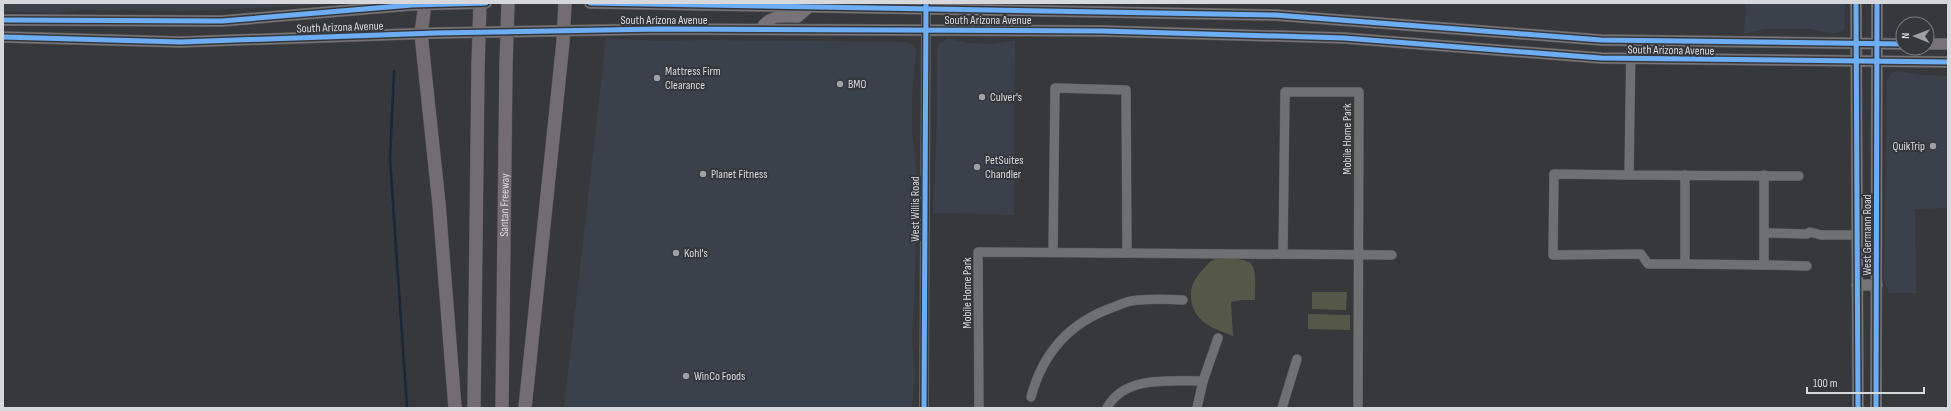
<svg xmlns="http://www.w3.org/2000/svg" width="1951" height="411" font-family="'Sofia Sans Condensed',sans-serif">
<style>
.built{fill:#3b414a}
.green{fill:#555748}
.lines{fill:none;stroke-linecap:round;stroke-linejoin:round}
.stream{stroke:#182739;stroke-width:2.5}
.minor-casing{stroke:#535557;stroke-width:10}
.major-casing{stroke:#535557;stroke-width:12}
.highway-casing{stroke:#535557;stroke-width:14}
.minor{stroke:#6f7072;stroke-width:9}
.major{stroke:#777376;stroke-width:11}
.highway{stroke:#736c71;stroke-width:13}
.highway-bridge-casing{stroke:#535557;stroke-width:14;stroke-linecap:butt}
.highway-bridge{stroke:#736c71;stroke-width:13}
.cycleway-casing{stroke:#34383d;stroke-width:8}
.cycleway{stroke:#6dadf4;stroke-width:5}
.poi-dot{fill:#9ea0a3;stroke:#34383d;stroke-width:1.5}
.labels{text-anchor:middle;stroke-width:4;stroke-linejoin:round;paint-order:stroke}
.street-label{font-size:12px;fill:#d6d8db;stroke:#34383d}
.poi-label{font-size:12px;fill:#d6d8db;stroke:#34383d;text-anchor:start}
</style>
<rect width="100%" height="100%" fill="#36383b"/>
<!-- built -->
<g class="built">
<polygon points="3,3 326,3 320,5 188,11 83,10 55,13 3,11"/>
<polygon points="1746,3 1845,3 1845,26 1843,30 1835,34 1810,29 1765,29 1744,34"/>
<polygon points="606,38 659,41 700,40 905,42 912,44 914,47 916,51 912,96 912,133 916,168 916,255 912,338 915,375 912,408 564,408"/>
<polygon points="948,38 968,43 993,44 1015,40 1014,215 933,213 937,122 937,50 939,44"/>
<polygon points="1898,71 1923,75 1948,76 1948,208 1915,209 1916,293 1889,293 1884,280 1887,81 1892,72"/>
</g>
<!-- green -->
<g class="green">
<path d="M1215,259c42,0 41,-1 40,41h-13l-11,2 2,34c-9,-4 -20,-7 -28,-13 -16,-12 -19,-34 -6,-49 5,-5 10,-13 16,-15z"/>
<polygon points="1312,292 1347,292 1346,310 1312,309"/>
<polygon points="1308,314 1350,315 1350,330 1308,329"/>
</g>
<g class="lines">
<!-- stream -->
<polyline class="stream" points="394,71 390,159 407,408"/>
<!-- minor casing -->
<g class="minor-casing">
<g id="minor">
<polyline points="1631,40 1629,175 1799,176"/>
<polyline points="1629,175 1554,174 1553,255 1641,254 1648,264 1685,264 1685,175"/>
<polyline points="1764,233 1807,234 1810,232 1821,235 1856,235"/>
<polyline points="1053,252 1055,88 1126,90 1127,253"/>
<polyline points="1283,254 1285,92 1359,92 1358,408"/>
<polyline points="1685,264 1764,265 1764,175"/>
<polyline points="1764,265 1807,266"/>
<path d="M1031,397c12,-45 39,-75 83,-90 5,-2 11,-5 17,-6 17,-3 35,-2 52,-1"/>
<polyline points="924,408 926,3"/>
<polyline points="979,408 978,252 1392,255"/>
<path d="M1107,408c17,-33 65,-27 96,-27"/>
<polyline points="1197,408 1203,381 1218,338"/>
<polyline points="1282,408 1297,359"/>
</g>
</g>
<!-- major casing -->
<g class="major-casing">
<g id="major">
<polyline points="590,3 1275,15 1601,40 1903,44"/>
<polyline points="1856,3 1858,408"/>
<polyline points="3,20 222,21 412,5 486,3"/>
<path d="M761,29c8,-15 21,-12 37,-12l11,-10"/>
<polyline points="3,37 181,42 436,33 660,29 1103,31 1344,38 1601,58 1948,62"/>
<polyline points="1927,44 1948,44"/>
<polyline points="1857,285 1877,285"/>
<polyline points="1876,408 1877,3"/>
</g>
</g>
<!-- highway casing -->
<g class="highway-casing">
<g id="highway">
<polyline points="425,3 421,34 439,204 455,408"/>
<polyline points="474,408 478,67"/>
<path id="s1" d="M502,408l4,-342"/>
<polyline points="525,408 563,42 565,3"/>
</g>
</g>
<!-- minor -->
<use href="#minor" class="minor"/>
<!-- major -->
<use href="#major" class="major"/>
<!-- highway -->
<use href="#highway" class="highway"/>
<!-- highway-bridge casing -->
<g class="highway-bridge-casing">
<g id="highway-bridge">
<polyline points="506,66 508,3"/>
<polyline points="478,67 480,3"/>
</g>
</g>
<!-- highway-bridge -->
<use href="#highway-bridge" class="highway-bridge"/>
<!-- cycleway casing -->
<g class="cycleway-casing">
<g id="cycleway">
<polyline points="590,3 1275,15 1601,40 1903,44"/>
<polyline points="1856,3 1858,408"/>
<polyline points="3,20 222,21 412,5 486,3"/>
<polyline points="3,37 181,42 436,33 660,29 1103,31 1344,38 1601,58 1948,62"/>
<polyline points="924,408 926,3"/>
<polyline points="1876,408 1877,3"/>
</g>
</g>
<!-- cycleway -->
<use href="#cycleway" class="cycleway"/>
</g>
<!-- markers -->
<g class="poi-dot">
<circle cx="657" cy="78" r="4"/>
<circle cx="840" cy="84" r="4"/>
<circle cx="982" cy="97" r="4"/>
<circle cx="1933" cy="146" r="4"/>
<circle cx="977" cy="167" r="4"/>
<circle cx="703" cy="174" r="4"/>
<circle cx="676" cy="253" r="4"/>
<circle cx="686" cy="376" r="4"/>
</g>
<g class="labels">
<!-- street labels -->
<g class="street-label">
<text x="664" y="24">South Arizona Avenue</text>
<text x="988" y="24">South Arizona Avenue</text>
<text transform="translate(340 27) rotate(-2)" y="4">South Arizona Avenue</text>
<text transform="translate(1671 50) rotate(1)" y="4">South Arizona Avenue</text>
<text transform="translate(1347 139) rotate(-90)" y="4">Mobile Home Park</text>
<text dy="4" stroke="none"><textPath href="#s1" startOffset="203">Santan Freeway</textPath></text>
<text transform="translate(915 209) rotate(-90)" y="4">West Willis Road</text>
<text transform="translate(1867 235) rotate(-90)" y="4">West Germann Road</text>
<text transform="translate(967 293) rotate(-90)" y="4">Mobile Home Park</text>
</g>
<!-- poi labels -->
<g class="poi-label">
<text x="665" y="75">Mattress Firm<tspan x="665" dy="14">Clearance</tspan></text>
<text x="848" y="88">BMO</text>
<text x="990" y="101">Culver's</text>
<text x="1925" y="150" text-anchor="end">QuikTrip</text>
<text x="985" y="164">PetSuites<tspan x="985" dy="14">Chandler</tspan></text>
<text x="711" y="178">Planet Fitness</text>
<text x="684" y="257">Kohl's</text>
<text x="694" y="380">WinCo Foods</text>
</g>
</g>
<!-- border -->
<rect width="1951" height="411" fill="none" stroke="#d6d8db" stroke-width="8"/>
<!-- north arrow -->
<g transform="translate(1915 36) rotate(271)"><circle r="19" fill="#34383d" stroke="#75787c"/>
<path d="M0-3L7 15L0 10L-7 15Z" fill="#9ea0a3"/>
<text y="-6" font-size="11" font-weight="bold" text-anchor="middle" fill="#d6d8db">N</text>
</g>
<!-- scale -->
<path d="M1807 387v6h117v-6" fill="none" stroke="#d6d8db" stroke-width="2"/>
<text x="1813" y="387" font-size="12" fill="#d6d8db" stroke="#34383d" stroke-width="3" paint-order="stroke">100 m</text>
</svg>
